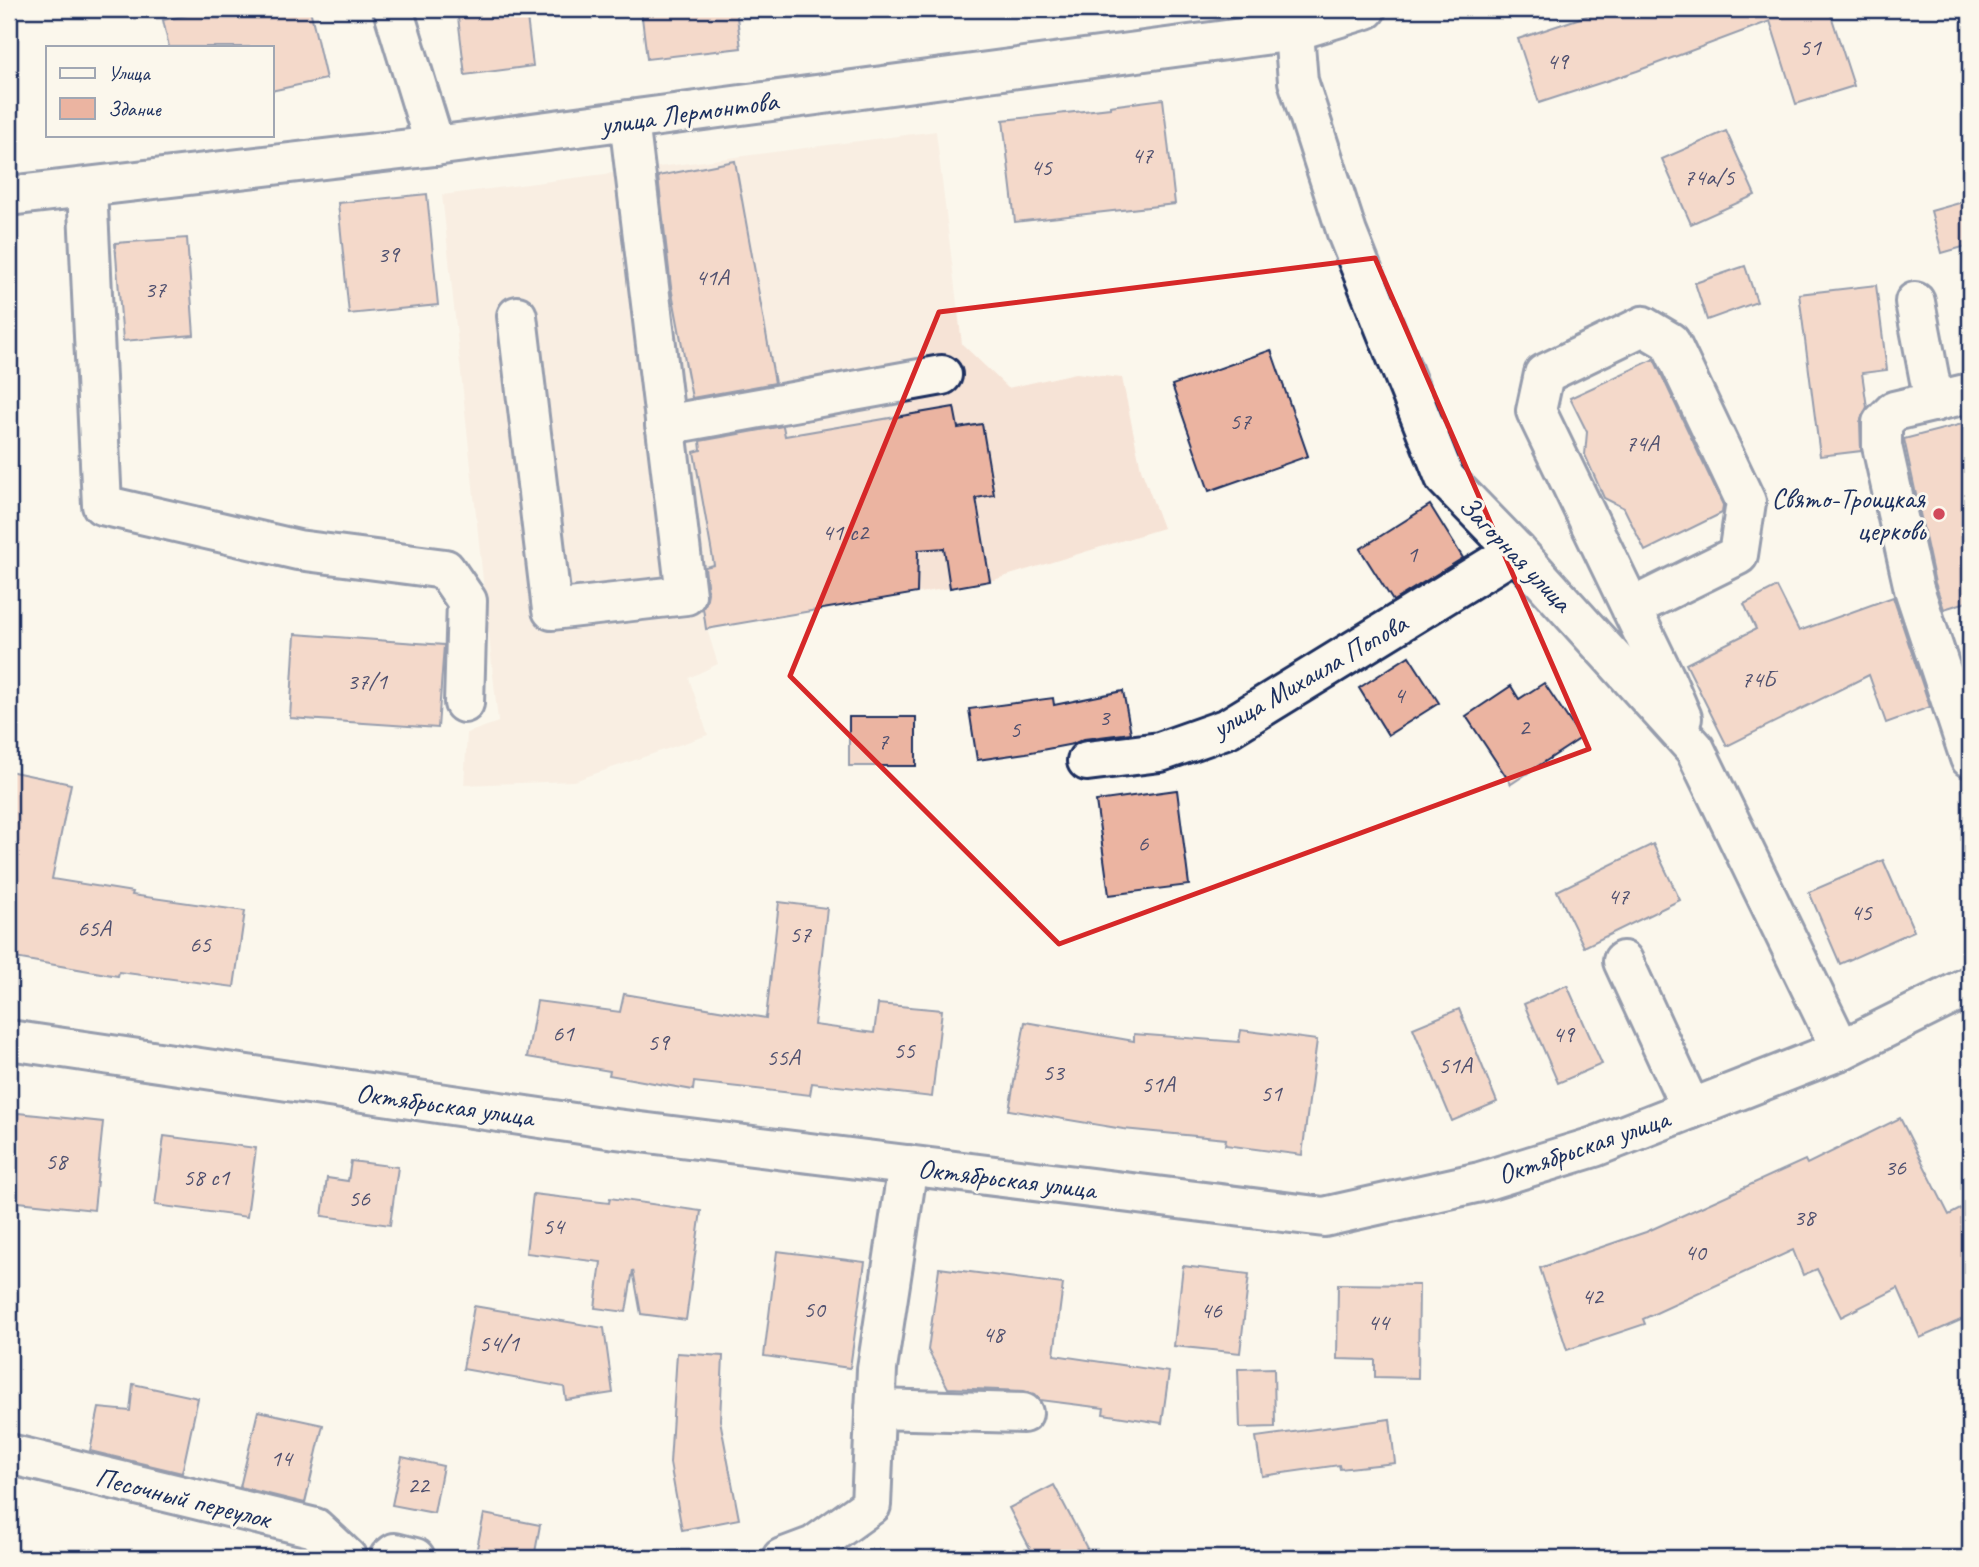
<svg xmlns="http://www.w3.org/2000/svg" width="1979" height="1567" font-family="Caveat,sans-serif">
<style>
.built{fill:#f6e3d6}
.building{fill:#ebb4a1;stroke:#1b2f5e;stroke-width:2}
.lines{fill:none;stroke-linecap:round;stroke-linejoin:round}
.minor-casing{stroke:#1b2f5e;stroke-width:44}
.minor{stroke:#fbf7ec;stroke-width:38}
.marked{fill:none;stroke:#d62828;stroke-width:5;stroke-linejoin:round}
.poi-dot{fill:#d1495b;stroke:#fbf7ec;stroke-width:2.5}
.labels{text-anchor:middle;stroke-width:6;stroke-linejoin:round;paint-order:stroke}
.number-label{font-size:24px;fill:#4f506f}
.street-label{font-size:28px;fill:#1b2f5e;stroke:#fbf7ec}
.poi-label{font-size:28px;fill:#1b2f5e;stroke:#fbf7ec;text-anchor:end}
</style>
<rect width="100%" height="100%" fill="#fbf7ec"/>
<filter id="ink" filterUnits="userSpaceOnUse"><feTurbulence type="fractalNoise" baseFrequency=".0143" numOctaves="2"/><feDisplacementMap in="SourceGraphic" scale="14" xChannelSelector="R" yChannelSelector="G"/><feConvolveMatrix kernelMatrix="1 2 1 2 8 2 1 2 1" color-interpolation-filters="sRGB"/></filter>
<g filter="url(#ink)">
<!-- built -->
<polygon class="built" points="936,131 962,344 1008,388 1076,373 1122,378 1141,469 1163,528 990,581 707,629 718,664 689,678 708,735 574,781 464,785 467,733 498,722 442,195"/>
<!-- building -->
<g class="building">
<polygon points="216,9 310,9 326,79 271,91 271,47 169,47 163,20"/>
<polygon points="457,9 526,9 533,66 465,75"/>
<polygon points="641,9 736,9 741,48 647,59"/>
<polygon points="1607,9 1829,9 1854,86 1796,104 1770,21 1637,71 1539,103 1518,39"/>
<polygon points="1163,99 1175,204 1015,222 1003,120 1110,108 1110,106"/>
<polygon points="1726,131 1755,195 1691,224 1662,159"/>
<polygon points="735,161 775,383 692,398 671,287 658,176"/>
<polygon points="427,194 438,305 349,314 338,203"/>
<polygon points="1970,200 1970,245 1942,253 1931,211"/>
<polygon points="187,238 194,335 123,341 115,243"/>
<polygon points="1745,266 1757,302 1707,320 1695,283"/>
<polygon points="1876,285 1887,370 1862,373 1867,407 1860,422 1861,451 1820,456 1799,294"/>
<polygon points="1271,350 1308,456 1209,491 1172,385"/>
<polygon points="1654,359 1723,505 1722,513 1645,551 1624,508 1604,498 1585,455 1587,432 1570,398"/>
<polygon points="954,407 958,428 982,424 994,495 976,498 990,581 950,588 944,548 918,550 917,593 706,629 703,608 706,603 708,593 705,567 714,565 694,452 701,450 700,441 783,426 785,436"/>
<polygon points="1970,422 1970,601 1944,609 1935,583 1904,439"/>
<polygon points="1430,505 1463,558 1393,601 1360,549"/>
<polygon points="1777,587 1799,631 1893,597 1930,707 1886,723 1869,675 1727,746 1686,664 1756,629 1744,604"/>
<polygon points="295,634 444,645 438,728 290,718"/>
<polygon points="1409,656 1439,703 1388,735 1359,688"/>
<polygon points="1544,683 1581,738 1511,784 1466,716 1511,686 1519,699"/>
<polygon points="1123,691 1131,733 1084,739 1073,744 1026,753 977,760 969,709 1053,698 1054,705"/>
<rect x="849" y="717" width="67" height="49"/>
<polygon points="9,771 71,784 52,879 133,892 132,895 245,911 234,987 119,972 118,976 9,957"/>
<polygon points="1177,790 1189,885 1109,895 1096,801"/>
<polygon points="1653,844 1680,900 1584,947 1557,891"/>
<polygon points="1883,860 1914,931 1840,964 1809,892"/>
<polygon points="779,902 827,908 814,1025 874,1033 878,1004 942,1010 932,1097 812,1083 810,1095 694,1082 693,1090 609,1075 610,1071 527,1057 537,1001 620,1012 624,994 766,1018"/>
<polygon points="1567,985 1602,1064 1558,1083 1524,1004"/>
<polygon points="1459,1009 1497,1102 1452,1121 1413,1028"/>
<polygon points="1025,1022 1134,1041 1134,1034 1239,1042 1241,1030 1317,1040 1302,1155 1225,1145 1226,1139 1123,1129 1009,1110"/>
<polygon points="18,1113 103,1122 94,1210 9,1201"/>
<polygon points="1900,1118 1949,1215 1970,1204 1970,1316 1920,1338 1898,1288 1841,1317 1817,1269 1803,1275 1793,1250 1643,1319 1645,1324 1567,1350 1540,1268 1646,1232 1805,1160 1807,1164"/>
<polygon points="164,1136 256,1148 247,1217 155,1205"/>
<polygon points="351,1161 398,1167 390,1225 322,1216 327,1178 348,1181"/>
<polygon points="533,1194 609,1203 610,1198 701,1211 686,1320 641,1314 633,1270 626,1312 595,1308 601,1262 526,1253"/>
<polygon points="777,1251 865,1262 850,1368 764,1356"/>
<polygon points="1183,1266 1249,1274 1240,1353 1174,1346"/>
<polygon points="939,1268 1063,1284 1054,1355 1169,1372 1162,1423 1103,1414 1104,1408 1040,1400 1034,1394 1024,1391 948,1388 928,1350"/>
<polygon points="1338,1284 1419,1285 1418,1378 1375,1377 1375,1360 1337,1359"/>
<polygon points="474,1306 604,1328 613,1393 566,1400 564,1387 463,1369"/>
<polygon points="677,1353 723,1356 720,1420 739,1519 682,1530 670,1463"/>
<polygon points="1274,1368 1275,1427 1240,1428 1238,1369"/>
<polygon points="133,1384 198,1398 182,1473 90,1451 99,1408 130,1411"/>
<polygon points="258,1411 323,1425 305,1503 240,1487"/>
<polygon points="1390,1419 1395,1463 1340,1469 1339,1465 1262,1476 1256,1437"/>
<polygon points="402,1457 443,1466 434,1513 392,1505"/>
<polygon points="1054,1485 1092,1558 1035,1558 1009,1508"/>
<polygon points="484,1514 540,1525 534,1558 475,1558"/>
</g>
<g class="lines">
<!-- minor casing -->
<g class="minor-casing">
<g id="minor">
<polyline points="393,9 435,146"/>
<polyline points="1292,9 1298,81 1347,233 1445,478 1516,551 1695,749 1841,1050"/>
<polyline points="87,188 102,505 298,550 445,569 467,601 464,703"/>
<polyline points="9,196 435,146 1294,31 1366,9"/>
<polyline points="1915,302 1934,402"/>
<polyline points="517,316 552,610 686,595 629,120"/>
<polyline points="1970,393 1894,411 1882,423 1882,446 1914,589 1970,758"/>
<polyline points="665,425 942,375"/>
<polyline points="1631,608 1738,555 1746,502 1670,342 1643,326 1544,374 1536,411 1664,676 1682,718"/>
<polyline points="1087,761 1160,752 1228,728 1516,551"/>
<polyline points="1623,961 1691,1109"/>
<polyline points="9,1040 608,1128 1324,1217 1480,1182 1594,1147 1841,1050 1970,986"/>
<polyline points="875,1409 1023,1413"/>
<polyline points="9,1454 315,1528 347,1558"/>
<polyline points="389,1558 395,1553 415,1558"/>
<polyline points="782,1558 814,1546 871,1505 877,1369 908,1165"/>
</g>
</g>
<!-- minor -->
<use href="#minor" class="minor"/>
</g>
</g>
<!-- marked area -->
<path d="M0 0H1979V1567H0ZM1375,258l214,491 -530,195 -269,-268 149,-364z" fill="#fbf7ec" fill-opacity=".55" fill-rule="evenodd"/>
<path class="marked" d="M1375,258l214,491 -530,195 -269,-268 149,-364z"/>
<!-- markers -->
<circle class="poi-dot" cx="1939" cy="514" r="7"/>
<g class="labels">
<!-- number labels -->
<g class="number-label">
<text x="1810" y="55">51</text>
<text x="1557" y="69">49</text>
<text x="1142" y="163">47</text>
<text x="1041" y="175">45</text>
<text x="1709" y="185">74а/5</text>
<text x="388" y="262">39</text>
<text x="712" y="285">41А</text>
<text x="155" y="297">37</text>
<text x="1240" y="429">57</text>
<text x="1642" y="451">74А</text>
<text x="845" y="540">41 с2</text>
<text x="1412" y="562">1</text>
<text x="1758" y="687">74Б</text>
<text x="367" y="689">37/1</text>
<text x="1399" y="703">4</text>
<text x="1104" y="725">3</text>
<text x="1524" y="735">2</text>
<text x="1015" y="737">5</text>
<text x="883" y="749">7</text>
<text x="1143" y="851">6</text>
<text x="1618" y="904">47</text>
<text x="1861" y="920">45</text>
<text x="94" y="936">65А</text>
<text x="800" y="942">57</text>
<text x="200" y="952">65</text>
<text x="563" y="1041">61</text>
<text x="1563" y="1042">49</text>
<text x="658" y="1050">59</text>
<text x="904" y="1058">55</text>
<text x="783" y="1065">55А</text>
<text x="1455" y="1073">51А</text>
<text x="1053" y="1080">53</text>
<text x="1158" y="1092">51А</text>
<text x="1271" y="1101">51</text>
<text x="56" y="1169">58</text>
<text x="1895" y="1175">36</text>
<text x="206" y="1185">58 с1</text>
<text x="359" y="1206">56</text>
<text x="1804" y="1225">38</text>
<text x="553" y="1234">54</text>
<text x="1695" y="1260">40</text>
<text x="1592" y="1304">42</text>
<text x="814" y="1317">50</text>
<text x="1211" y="1318">46</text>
<text x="1378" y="1330">44</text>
<text x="993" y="1342">48</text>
<text x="499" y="1351">54/1</text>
<text x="281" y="1466">14</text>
<text x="418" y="1493">22</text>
</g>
<!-- street labels -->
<g class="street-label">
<text transform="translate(689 112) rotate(-8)" y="10">улица Лермонтова</text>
<text transform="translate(1516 553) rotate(46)" y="10">Загорная улица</text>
<text transform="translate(1309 675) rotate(-30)" y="10">улица Михаила Попова</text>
<text transform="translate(445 1104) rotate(8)" y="10">Октябрьская улица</text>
<text transform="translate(1583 1146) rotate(-19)" y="10">Октябрьская улица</text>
<text transform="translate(1007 1178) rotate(7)" y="10">Октябрьская улица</text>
<text transform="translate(183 1497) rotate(14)" y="10">Песочный переулок</text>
</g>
<!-- poi labels -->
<g class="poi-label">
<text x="1925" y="508">Свято-Троицкая<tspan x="1925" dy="32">церковь</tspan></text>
</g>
</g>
<!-- margin -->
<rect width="1979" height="1567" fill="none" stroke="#fbf7ec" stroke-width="35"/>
<rect x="18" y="18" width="1944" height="1532" fill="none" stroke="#1b2f5e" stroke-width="2.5" filter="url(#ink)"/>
<!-- legend -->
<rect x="46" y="46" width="228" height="91" fill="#fbf7ec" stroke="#a1a7b3" stroke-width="2"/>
<rect x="60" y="68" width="35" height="10" fill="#fbf7ec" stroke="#a1a7b3" stroke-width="2"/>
<text x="108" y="80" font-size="21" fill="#1b2f5e">Улица</text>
<rect x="60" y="98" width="35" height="21" fill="#ebb4a1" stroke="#a1a7b3" stroke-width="2"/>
<text x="108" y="116" font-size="21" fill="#1b2f5e">Здание</text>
</svg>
